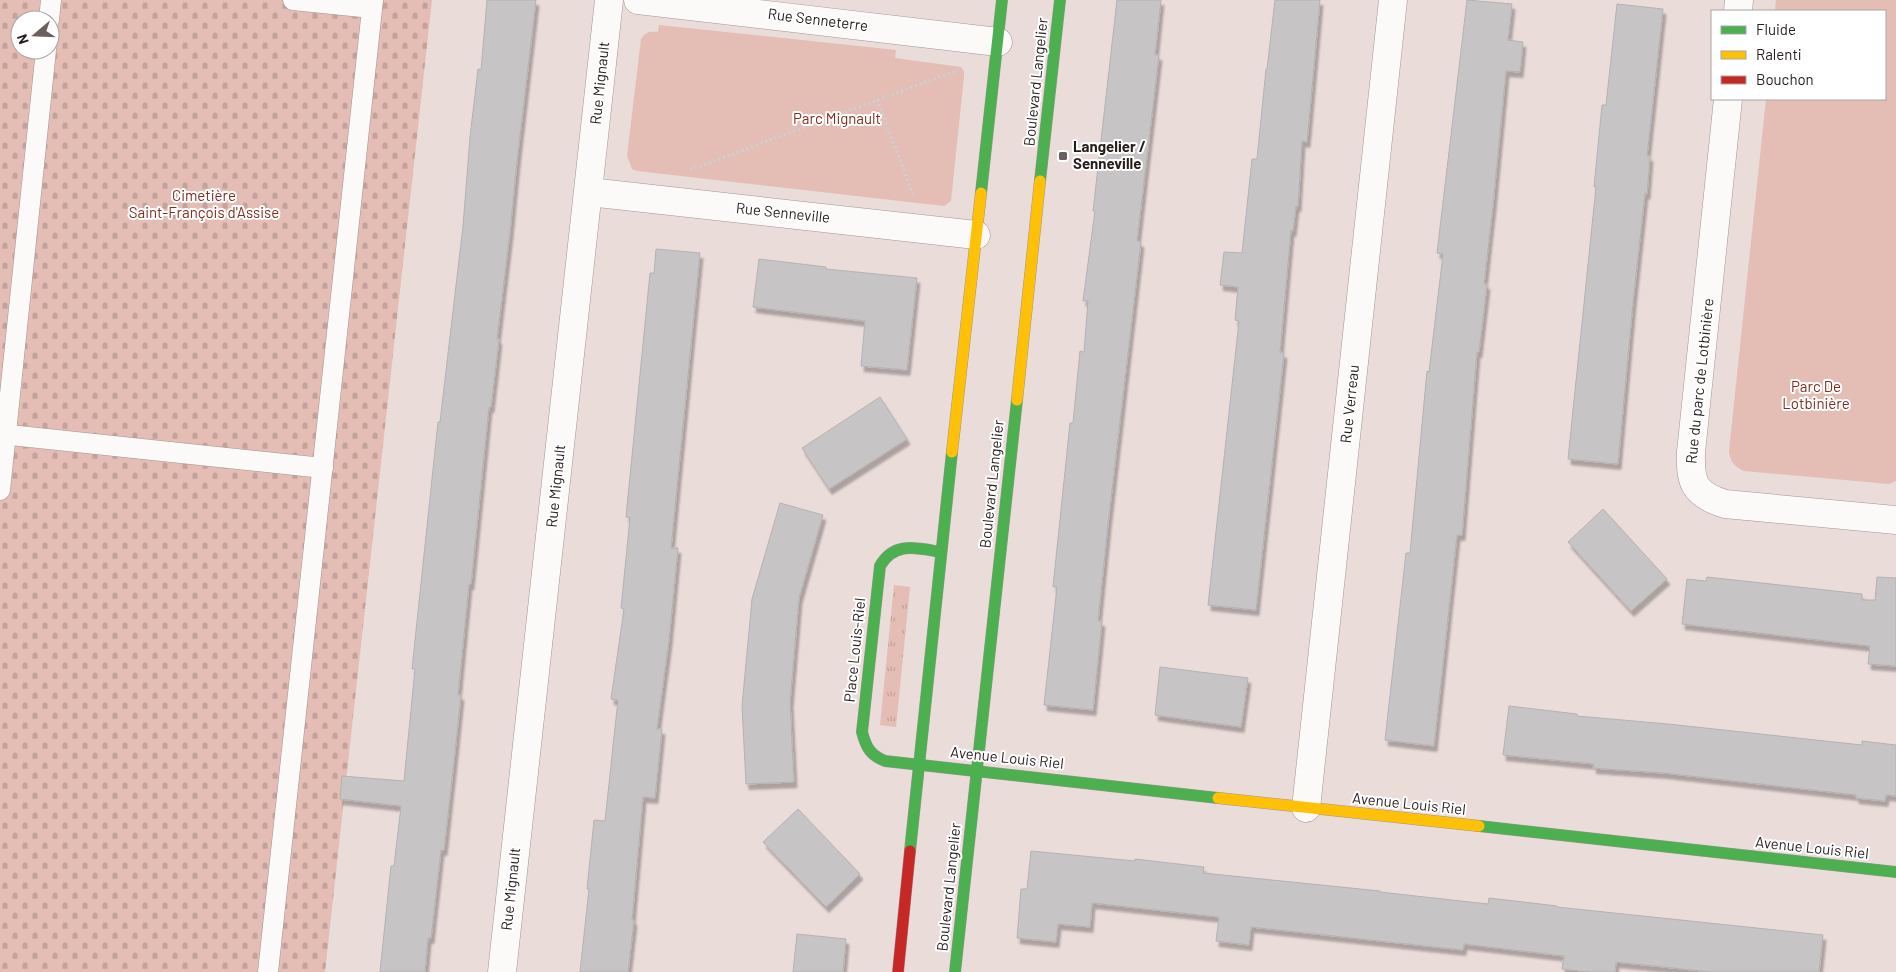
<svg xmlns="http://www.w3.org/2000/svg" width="1896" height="972" font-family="Barlow,sans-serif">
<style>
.grass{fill:url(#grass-tufts)}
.cemetery{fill:url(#cemetery-stones);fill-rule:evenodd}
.park{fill:#e4bdb5}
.building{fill:#c7c4c5;stroke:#b5b2b2;filter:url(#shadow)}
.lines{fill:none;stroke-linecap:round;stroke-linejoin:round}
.lane-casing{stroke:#a09694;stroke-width:21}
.street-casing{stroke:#a09694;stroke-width:29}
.fast-casing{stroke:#a09694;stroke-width:12}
.slow-casing{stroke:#a09694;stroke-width:12}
.jam-casing{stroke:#a09694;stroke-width:12}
.path{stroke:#d1cecd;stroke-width:3;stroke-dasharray:2.5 2.5;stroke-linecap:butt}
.lane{stroke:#fcfaf9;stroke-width:20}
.street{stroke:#fcfaf9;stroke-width:28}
.fast{stroke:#4caf50;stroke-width:11}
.slow{stroke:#ffc107;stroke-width:11}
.jam{stroke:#c62828;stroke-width:11}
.poi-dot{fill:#6b605e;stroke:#fff;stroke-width:2}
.labels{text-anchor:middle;stroke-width:4;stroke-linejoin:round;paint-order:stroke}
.street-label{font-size:15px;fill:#261e1c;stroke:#fff}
.park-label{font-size:15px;fill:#7f2e20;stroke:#fff}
.poi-label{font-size:15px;font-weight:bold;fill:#261e1c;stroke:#fff;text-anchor:start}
</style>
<defs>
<pattern id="grass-tufts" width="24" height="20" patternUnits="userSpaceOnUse" patternTransform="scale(1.25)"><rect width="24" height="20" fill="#e4bdb5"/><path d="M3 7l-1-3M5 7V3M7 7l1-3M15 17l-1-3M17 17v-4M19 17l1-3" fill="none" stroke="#c3a29b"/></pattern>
<pattern id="cemetery-stones" width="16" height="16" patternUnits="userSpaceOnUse" patternTransform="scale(1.25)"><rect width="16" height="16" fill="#e4bdb5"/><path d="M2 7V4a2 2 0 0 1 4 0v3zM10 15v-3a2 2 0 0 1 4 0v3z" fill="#c3a29b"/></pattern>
<filter id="shadow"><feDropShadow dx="3" dy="5.5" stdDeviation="1" flood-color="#0004"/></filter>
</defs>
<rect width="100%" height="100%" fill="#eadcd9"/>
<!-- grass -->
<polygon class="grass" points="894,585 910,587 896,727 880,725"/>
<!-- cemetery -->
<path class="cemetery" d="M0,0h432l-107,972h-325zM20,20h30v30h-30z"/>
<!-- park -->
<g class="park">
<path d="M1776,0h120v481l-7,3 -145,-13c-10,-5 -14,-9 -15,-20l37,-352h119v-88h-110z"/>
<path d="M659,25l237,25 -1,8 66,9 3,4v5l-13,125 -7,5 -307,-35 -5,-2 -5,-13 14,-117c5,-7 8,-8 17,-7z"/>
</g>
<!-- building -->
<g class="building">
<polygon points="487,0 536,0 517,161 510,232 497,339 499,339 491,407 489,407 471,584 469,584 458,695 461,695 454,761 444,850 441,850 431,938 428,938 425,972 380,972 391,866 394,866 401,806 340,799 342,776 404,781 415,669 412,669 438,422 440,422 463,226 470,137 478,69 481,70"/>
<polygon points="1117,0 1161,0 1155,55 1159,55 1137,241 1141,242 1108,524 1098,621 1102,621 1093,710 1044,705 1057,587 1053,587 1070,423 1073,423 1080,351 1084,352 1088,301 1083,301 1095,211 1093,211"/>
<polygon points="1275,0 1320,0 1307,142 1302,141 1298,206 1296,206 1293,231 1291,230 1280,352 1284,353 1256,610 1208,605 1239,321 1235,320 1238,287 1220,285 1224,252 1242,253 1252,159 1257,159 1266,69 1267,69"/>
<polygon points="1467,0 1512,4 1508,40 1523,42 1520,72 1506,71 1493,205 1484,284 1487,284 1479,352 1477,352 1462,535 1457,535 1434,746 1385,740 1406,553 1410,553 1427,371 1429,372 1443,254 1437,253"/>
<polygon points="1617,4 1663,9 1647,156 1650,156 1647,194 1645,193 1633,302 1618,464 1568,459 1596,187 1594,187 1602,105 1606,105"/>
<polygon points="656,249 700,253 671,548 678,548 669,640 657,729 662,729 655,798 643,797 632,920 634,920 628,972 580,972 589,889 587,889 594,820 605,821 618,700 611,699 624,609 621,608 630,518 626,517 650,273 654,273"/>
<polygon points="759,259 826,267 826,269 917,278 907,370 861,366 865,321 753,307"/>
<polygon points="880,397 907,439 829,489 802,448"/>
<polygon points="780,503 823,515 799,598 790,702 794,782 746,784 742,706 752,599"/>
<polygon points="1603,509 1667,579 1631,611 1568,542"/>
<polygon points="1707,577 1862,594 1862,600 1875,600 1877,577 1896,578 1896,666 1868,664 1870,646 1682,624 1687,579 1706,581"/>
<polygon points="1160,667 1248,678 1241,727 1155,715"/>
<polygon points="1509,706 1577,714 1577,716 1668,724 1862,745 1862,741 1896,745 1896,796 1886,795 1885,801 1856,798 1856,795 1664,773 1593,768 1594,764 1503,755"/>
<polygon points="798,809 860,874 826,907 763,842"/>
<polygon points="1031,851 1135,861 1135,859 1204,867 1203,873 1380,891 1380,892 1488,904 1489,898 1557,906 1557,907 1823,935 1819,972 1711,972 1616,962 1615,972 1591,972 1562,969 1564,956 1464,944 1463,950 1251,927 1249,945 1216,941 1219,917 1092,903 1090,927 1058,924 1056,942 1017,938 1021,889 1027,889"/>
<polygon points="797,934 846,939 843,972 793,972"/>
</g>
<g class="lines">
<!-- lane casing -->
<g class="lane-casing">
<g id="lane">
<polyline points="293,0 372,8"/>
<polyline points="49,20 51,0"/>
<polyline points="0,434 323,468"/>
<polyline points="0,490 46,50"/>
<polyline points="268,972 373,0"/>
</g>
</g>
<!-- street casing -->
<g class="street-casing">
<g id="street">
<polyline points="638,0 998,42"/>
<polyline points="1738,11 1739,0"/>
<path d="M1728,99l-37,353c-1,31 3,42 34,52l171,16"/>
<polyline points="589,192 976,235"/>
<polyline points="1306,808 1393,0"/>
<polyline points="502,972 609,0"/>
</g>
</g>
<!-- fast casing -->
<g class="fast-casing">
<g id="fast">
<polyline points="1040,181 1060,0"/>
<polyline points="981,193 1002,0"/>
<path d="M941,552c-24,-4 -47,-11 -61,14l-18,166c4,15 8,23 23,29l333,37"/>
<polyline points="1479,826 1896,872"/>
<polyline points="910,851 952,452"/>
<polyline points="955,972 1017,400"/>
</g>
</g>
<!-- slow casing -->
<g class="slow-casing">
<g id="slow">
<polyline points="1017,400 1040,181"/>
<polyline points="952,452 981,193"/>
<polyline points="1218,798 1479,826"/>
</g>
</g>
<!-- jam casing -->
<g class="jam-casing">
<polyline id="jam" points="898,972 910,851"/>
</g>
<!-- path -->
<g class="path">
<polyline points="877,99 914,197"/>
<polyline points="690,170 958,70"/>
</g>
<!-- lane -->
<use href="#lane" class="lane"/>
<!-- street -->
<use href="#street" class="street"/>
<!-- fast -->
<use href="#fast" class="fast"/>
<!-- slow -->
<use href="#slow" class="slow"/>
<!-- jam -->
<use href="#jam" class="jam"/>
</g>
<!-- markers -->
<rect class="poi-dot" x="1058" y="151" width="10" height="10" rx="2.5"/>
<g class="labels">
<!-- street labels -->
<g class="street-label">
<text transform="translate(818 20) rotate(7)" y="5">Rue Senneterre</text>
<text transform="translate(1036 82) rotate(-84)" y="5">Boulevard Langelier</text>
<text transform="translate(600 83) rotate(-84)" y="5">Rue Mignault</text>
<text transform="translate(783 213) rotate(6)" y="5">Rue Senneville</text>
<text transform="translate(1700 381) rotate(-84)" y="5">Rue du parc de Lotbinière</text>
<text transform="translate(1350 404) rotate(-84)" y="5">Rue Verreau</text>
<text transform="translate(992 484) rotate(-84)" y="5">Boulevard Langelier</text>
<text transform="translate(556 486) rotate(-84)" y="5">Rue Mignault</text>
<text transform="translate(855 650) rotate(-84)" y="5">Place Louis-Riel</text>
<text transform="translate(1007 758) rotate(6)" y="5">Avenue Louis Riel</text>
<text transform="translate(1409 804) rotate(6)" y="5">Avenue Louis Riel</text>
<text transform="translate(1812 848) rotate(6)" y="5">Avenue Louis Riel</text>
<text transform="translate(949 887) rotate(-84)" y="5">Boulevard Langelier</text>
<text transform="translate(511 889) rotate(-84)" y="5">Rue Mignault</text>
</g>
<!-- park labels -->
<g class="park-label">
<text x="837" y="124">Parc Mignault</text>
<text x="204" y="201">Cimetière<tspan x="204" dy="17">Saint-François d'Assise</tspan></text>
<text x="1816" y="392">Parc De<tspan x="1816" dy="17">Lotbinière</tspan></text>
</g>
<!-- poi labels -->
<g class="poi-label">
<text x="1073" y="152">Langelier /<tspan x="1073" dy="17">Senneville</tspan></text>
</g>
</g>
<!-- legend -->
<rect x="1711" y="10" width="175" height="90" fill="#ffffff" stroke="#a8a5a4"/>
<rect x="1721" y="26" width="25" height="8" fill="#4caf50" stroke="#a8a5a4"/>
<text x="1756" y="35" font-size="15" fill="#261e1c">Fluide</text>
<rect x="1721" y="51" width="25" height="8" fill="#ffc107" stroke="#a8a5a4"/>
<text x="1756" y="60" font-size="15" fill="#261e1c">Ralenti</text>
<rect x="1721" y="76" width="25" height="8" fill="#c62828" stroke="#a8a5a4"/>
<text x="1756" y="85" font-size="15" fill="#261e1c">Bouchon</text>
<!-- north arrow -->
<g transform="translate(35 35) rotate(251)"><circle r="24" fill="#ffffff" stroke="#a8a5a4"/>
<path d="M0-4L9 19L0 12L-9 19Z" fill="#6b605e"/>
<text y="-8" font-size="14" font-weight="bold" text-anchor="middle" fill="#261e1c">N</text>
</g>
</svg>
